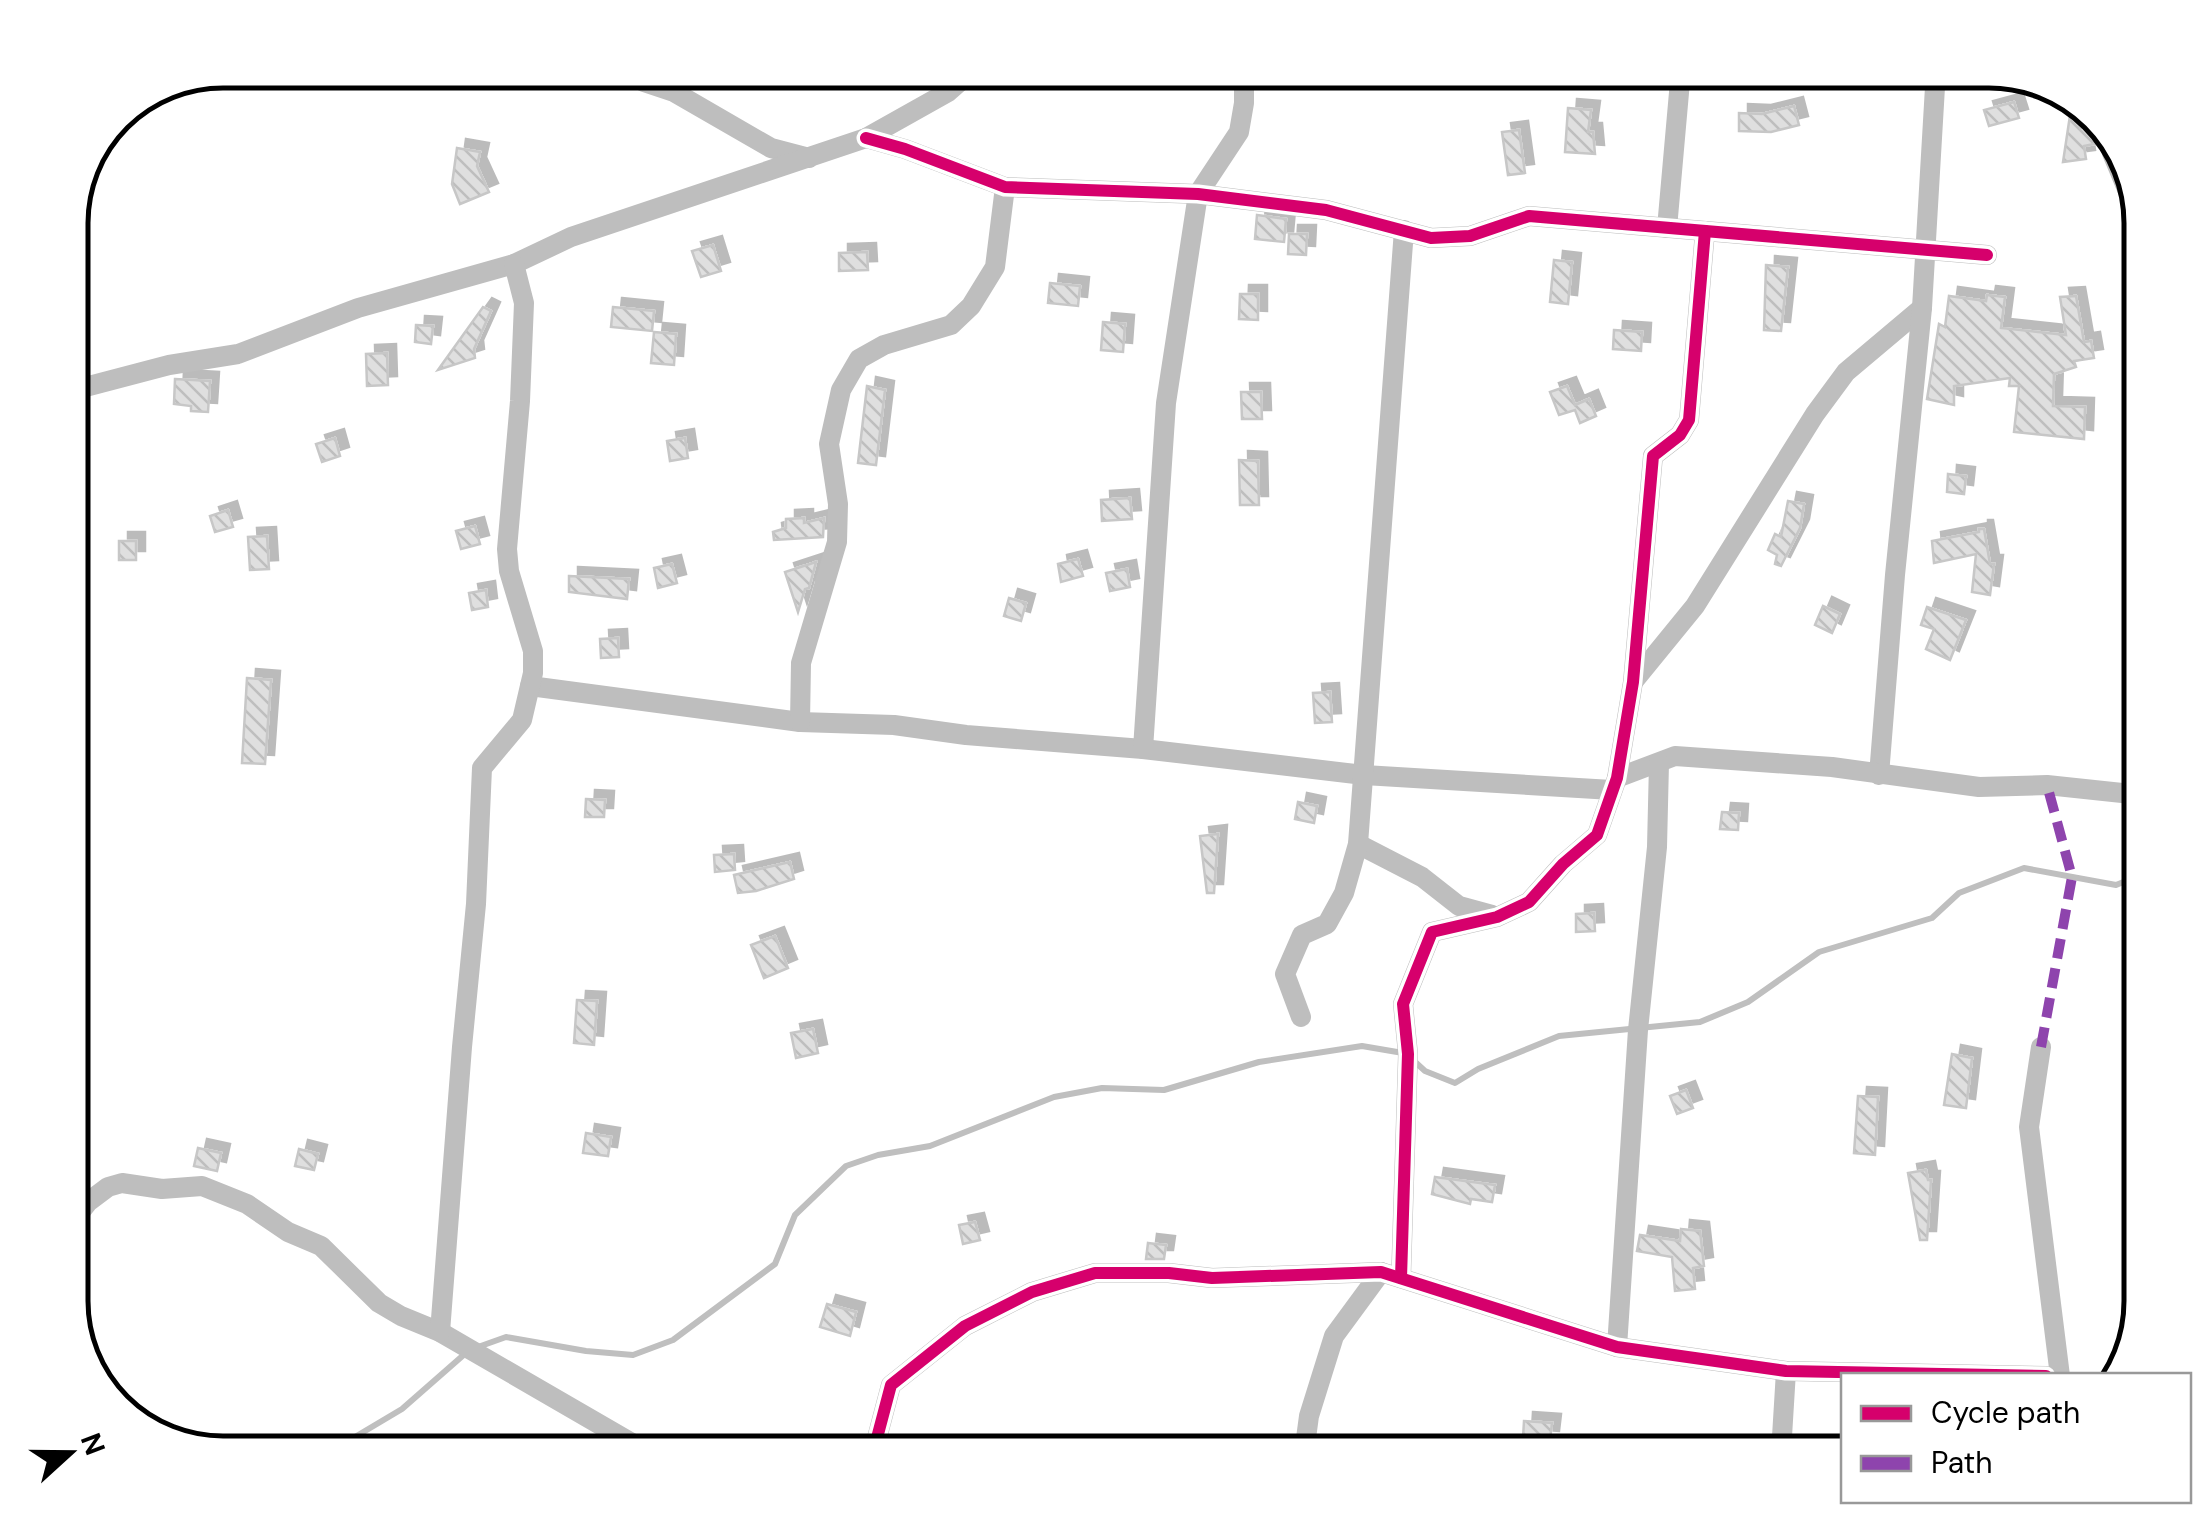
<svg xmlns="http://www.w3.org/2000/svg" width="2211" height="1523" font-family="'DM Sans',sans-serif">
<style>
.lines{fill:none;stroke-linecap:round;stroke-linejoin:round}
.stream{stroke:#bfbfbf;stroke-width:6}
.building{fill:url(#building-back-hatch);stroke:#c7c7c7;stroke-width:2.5;filter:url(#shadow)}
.minor{stroke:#bebebe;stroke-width:20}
.quiet{stroke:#8e44ad;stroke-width:10;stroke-dasharray:20 10;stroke-linecap:butt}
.cycleway-casing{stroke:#fff;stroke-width:19}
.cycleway{stroke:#d6006c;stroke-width:12}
.rim{fill:none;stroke:#000;stroke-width:5}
</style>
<defs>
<pattern id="building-back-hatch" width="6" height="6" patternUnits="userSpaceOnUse" patternTransform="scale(2.5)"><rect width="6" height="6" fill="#dfdfdf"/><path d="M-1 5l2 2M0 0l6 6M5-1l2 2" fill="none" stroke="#bebebe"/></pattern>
<filter id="shadow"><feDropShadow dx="9" dy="-9" stdDeviation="0" flood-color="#0004"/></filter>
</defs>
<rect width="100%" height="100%" fill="#fff"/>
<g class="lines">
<!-- stream -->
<g class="stream">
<polyline points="1413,1060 1425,1071 1455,1083 1478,1069 1559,1036 1700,1022 1748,1002 1819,952 1932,918 1959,893 2024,868 2116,885 2141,875"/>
<polyline points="478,1347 506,1337 586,1351 633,1355 673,1340 775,1264 795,1215 846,1166 878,1155 930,1146 1054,1097 1102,1088 1164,1090 1259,1062 1362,1046 1403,1053"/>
<polyline points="328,1453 402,1409 467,1352"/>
</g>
</g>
<!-- building -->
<g class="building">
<polygon points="2014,102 2019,118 1989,126 1984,110"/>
<polygon points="2072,102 2080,128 2095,125 2099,143 2084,146 2086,159 2063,162"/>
<polygon points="1794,106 1799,125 1771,132 1739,131 1739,113 1762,114"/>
<polygon points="1568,108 1591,110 1588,132 1593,132 1595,154 1565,152"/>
<polygon points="1519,130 1525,173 1508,175 1502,132"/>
<polygon points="457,148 480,152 477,166 489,192 460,204 452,184"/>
<polygon points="1257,215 1286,219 1284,242 1255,239"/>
<polygon points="1289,234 1307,234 1306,255 1288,254"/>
<polygon points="713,245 721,271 701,277 692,251"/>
<polygon points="867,252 868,270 839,271 839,253"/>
<polygon points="1554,260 1572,262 1568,304 1550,302"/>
<polygon points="1766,265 1788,267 1781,331 1764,330"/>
<polygon points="1050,283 1080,286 1078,306 1048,303"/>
<polygon points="1240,294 1258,294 1258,320 1239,319"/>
<polygon points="1987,295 2005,297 2001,328 2066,335 2060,297 2076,296 2084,342 2091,341 2094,358 2074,361 2076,367 2054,374 2053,406 2085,407 2084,439 2014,432 2019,386 2009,386 2010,378 1954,386 1954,405 1927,399 1939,324 1945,327 1949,296 1986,301"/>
<polygon points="483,307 491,311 474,349 475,358 438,370"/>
<polygon points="613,307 654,311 652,331 611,327"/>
<polygon points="1103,322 1125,324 1123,352 1101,350"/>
<polygon points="416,325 433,326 431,344 415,342"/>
<polygon points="1614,330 1642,332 1641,351 1613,349"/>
<polygon points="654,332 676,334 674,365 651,363"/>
<polygon points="387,353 388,385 367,386 366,354"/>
<polygon points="175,379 210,381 208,412 191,411 191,406 174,404"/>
<polygon points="867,386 885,390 876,465 858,463"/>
<polygon points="1567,386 1575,405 1589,399 1596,416 1580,423 1575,410 1559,415 1550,392"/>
<polygon points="1241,392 1261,392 1262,419 1242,419"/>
<polygon points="335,438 340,456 322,462 316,444"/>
<polygon points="685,438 688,458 670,461 667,441"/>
<polygon points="1239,460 1258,461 1259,505 1240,505"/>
<polygon points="1948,474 1966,476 1964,494 1947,492"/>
<polygon points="1130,498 1132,519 1102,521 1101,500"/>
<polygon points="1788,501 1804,504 1800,528 1781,566 1775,564 1777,555 1768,550 1775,534 1781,537"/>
<polygon points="228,510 233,527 215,532 210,516"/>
<polygon points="804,518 804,523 824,518 823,537 774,540 773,532 786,528 786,519"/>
<polygon points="475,526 480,544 461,549 456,531"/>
<polygon points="1979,529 1984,529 1990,564 1994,564 1990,595 1972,592 1976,554 1934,563 1932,541 1979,532"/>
<polygon points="267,536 269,569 250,570 248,537"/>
<rect x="119" y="541" width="17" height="19"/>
<polygon points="1078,559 1083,576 1061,582 1058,564"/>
<polygon points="816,562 809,588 805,589 798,612 785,572"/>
<polygon points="672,564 677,583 658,588 654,568"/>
<polygon points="1127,569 1130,587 1110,591 1106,573"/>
<polygon points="569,576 629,579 627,599 569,592"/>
<polygon points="486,590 488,607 472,610 469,593"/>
<polygon points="1009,598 1026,603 1021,621 1004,616"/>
<polygon points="1823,606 1840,614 1832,633 1815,625"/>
<polygon points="1927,607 1966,620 1950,660 1926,649 1934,629 1921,625"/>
<polygon points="618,638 619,657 601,658 600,639"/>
<polygon points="247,678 271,680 265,764 242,763"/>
<polygon points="1330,692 1332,722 1315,723 1313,693"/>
<polygon points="586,799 605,800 604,817 585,817"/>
<polygon points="1298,802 1317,806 1314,823 1295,819"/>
<polygon points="1722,812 1739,813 1738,830 1720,829"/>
<polygon points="1218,834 1214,893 1207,893 1200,836"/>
<polygon points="734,854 735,870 715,872 714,855"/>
<polygon points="790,862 794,879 756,891 738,893 734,875"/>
<polygon points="1594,913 1595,931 1576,932 1576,914"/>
<polygon points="775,936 788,968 764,978 751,945"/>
<polygon points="577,1000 597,1001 594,1045 574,1043"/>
<polygon points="813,1029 818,1053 796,1058 791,1033"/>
<polygon points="1952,1054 1972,1058 1966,1108 1944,1105"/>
<polygon points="1686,1090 1693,1108 1677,1114 1670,1096"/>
<polygon points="1858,1096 1878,1097 1875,1155 1854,1153"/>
<polygon points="586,1133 611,1137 608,1156 583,1153"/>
<polygon points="198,1148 221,1153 217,1171 194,1166"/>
<polygon points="299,1149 318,1154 314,1170 295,1166"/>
<polygon points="1926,1170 1928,1180 1931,1180 1927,1240 1920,1240 1908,1173"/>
<polygon points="1435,1177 1495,1185 1492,1202 1471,1199 1470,1204 1432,1194"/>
<polygon points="975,1222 980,1240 963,1244 959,1225"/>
<polygon points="1681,1229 1700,1231 1704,1266 1693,1268 1695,1289 1675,1291 1672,1257 1637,1251 1640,1235 1680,1241"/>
<polygon points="1148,1243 1166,1245 1164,1259 1146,1259"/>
<polygon points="827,1304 856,1312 850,1336 820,1327"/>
<polygon points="1524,1421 1552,1423 1550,1440 1523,1438"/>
</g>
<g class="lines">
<!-- minor -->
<g class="minor">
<polyline points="625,70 644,82 674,92 771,148 809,158"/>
<polyline points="866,138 905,149 1005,187 1198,194 1326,210 1431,238 1470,236 1529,216 1987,255"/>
<polyline points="2113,140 2112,153 2134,206"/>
<polyline points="1667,228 1681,70"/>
<polyline points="70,391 169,365 238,354 358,308 514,264 571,237 866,138 948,92 973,70"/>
<polyline points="1633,682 1695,606 1815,414 1846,372 1922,308"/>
<polyline points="530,686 800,722 894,725 966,735 1143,749 1364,775 1612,790"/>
<polyline points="800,722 801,663 837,542 838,504 829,444 841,390 859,359 884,345 951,325 971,306 995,267 1005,187"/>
<polyline points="1143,749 1166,403 1198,194 1239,132 1244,103 1244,70"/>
<polyline points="1879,775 1895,575 1922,308 1936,70"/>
<polyline points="1617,778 1675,756 1832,767 1979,787 2047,785 2141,795"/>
<polyline points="1358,844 1422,877 1459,906 1492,915"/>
<polyline points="1301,1017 1285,974 1302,935 1327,924 1344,893 1358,844 1404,230"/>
<polyline points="2041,1047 2029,1127 2060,1376"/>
<polyline points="70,1225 88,1202 108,1187 122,1183 162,1189 202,1186 247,1204 288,1232 321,1246 379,1303 401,1316 440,1332 649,1453"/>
<polyline points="1401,1278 1408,1054 1403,1004 1432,932 1497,917 1529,902 1563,864 1597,835 1617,778 1633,682 1653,456 1680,435 1689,420 1705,231"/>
<polyline points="440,1332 462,1047 476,904 482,768 522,720 533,673 533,651 509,571 507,549 520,401 524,303 514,264"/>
<polyline points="1617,1347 1638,1030 1657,847 1659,763"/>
<polyline points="873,1453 891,1385 965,1326 1032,1292 1095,1273 1169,1273 1212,1278 1381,1272 1617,1347 1786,1371 2046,1376"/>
<polyline points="1304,1453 1309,1416 1334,1336 1381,1272"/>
<polyline points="1781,1453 1786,1371"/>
</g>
<!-- quiet -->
<polyline class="quiet" points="2041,1047 2072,877 2047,785"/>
<!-- cycleway casing -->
<g class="cycleway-casing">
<g id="cycleway">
<polyline points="866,138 905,149 1005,187 1198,194 1326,210 1431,238 1470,236 1529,216 1987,255"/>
<polyline points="1401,1278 1408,1054 1403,1004 1432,932 1497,917 1529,902 1563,864 1597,835 1617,778 1633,682 1653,456 1680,435 1689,420 1705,231"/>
<polyline points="873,1453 891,1385 965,1326 1032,1292 1095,1273 1169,1273 1212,1278 1381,1272 1617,1347 1786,1371 2046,1376"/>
</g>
</g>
<!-- cycleway -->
<use href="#cycleway" class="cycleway"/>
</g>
<!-- crop -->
<path d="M0 0H2211V1523H0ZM223 88H1989A135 135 0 0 1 2124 223V1301A135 135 0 0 1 1989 1436H223A135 135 0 0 1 88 1301V223A135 135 0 0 1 223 88Z" fill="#fff" fill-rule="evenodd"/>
<path class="rim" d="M223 88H1989A135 135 0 0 1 2124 223V1301A135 135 0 0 1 1989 1436H223A135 135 0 0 1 88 1301V223A135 135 0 0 1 223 88Z"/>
<!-- legend -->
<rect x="1841" y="1373" width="350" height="130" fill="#ffffff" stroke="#999999" stroke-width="2.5"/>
<rect x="1861" y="1406" width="50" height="15" fill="#d6006c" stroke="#999999" stroke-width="2.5"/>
<text x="1931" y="1423" font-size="30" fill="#000000">Cycle path</text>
<rect x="1861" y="1456" width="50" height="15" fill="#8e44ad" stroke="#999999" stroke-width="2.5"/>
<text x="1931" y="1473" font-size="30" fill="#000000">Path</text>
<!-- north arrow -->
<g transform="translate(70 1453) rotate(69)" stroke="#ffffff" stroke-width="8" paint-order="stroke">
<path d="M0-8L18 38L0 25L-18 38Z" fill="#000000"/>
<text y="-15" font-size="28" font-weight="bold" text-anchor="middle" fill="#000000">N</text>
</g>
</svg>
